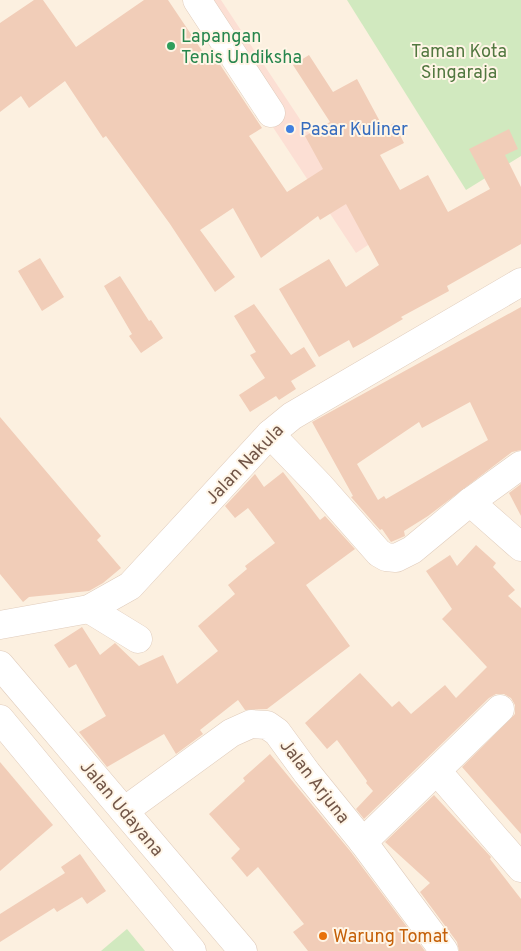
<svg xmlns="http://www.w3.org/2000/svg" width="521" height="951" font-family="Overpass,sans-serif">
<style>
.commercial{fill:#fcdfd4}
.green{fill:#d1e9bf}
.building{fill:#f1cdb8;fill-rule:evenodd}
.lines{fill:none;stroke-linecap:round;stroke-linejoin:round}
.minor-casing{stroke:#e0ccbc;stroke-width:29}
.minor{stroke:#fff;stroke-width:28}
.leisure-dot{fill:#2e9e5b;stroke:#fff5e6;stroke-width:2}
.shop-dot{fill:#3f7fe0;stroke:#fff5e6;stroke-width:2}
.food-dot{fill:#e8710a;stroke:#fff5e6;stroke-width:2}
.labels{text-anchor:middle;stroke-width:4;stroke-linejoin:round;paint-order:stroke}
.leisure-label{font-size:18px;fill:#27864d;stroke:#fff5e6;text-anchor:start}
.park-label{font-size:18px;fill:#527840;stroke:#fff5e6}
.shop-label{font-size:18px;fill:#366cbe;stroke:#fff5e6;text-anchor:start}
.street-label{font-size:18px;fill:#725648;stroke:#fff5e6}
.food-label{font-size:18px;fill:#c56008;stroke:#fff5e6;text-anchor:start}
</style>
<rect width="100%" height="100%" fill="#fcf0e0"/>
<!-- commercial -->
<polygon class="commercial" points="189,0 221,0 313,139 409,218 356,253"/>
<!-- green -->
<g class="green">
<polygon points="347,0 521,0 521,156 466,190"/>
<polygon points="127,929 145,951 101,951"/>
</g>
<!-- building -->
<g class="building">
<polygon points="34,0 43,0 76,47 144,0 168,0 211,64 217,60 262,128 249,136 287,192 323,169 305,136 330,122 293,65 309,55 333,92 357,79 384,129 394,123 404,143 380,155 400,190 428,175 448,212 490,189 469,149 509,129 518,149 505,155 521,187 521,244 447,286 449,291 401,317 403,319 364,342 353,348 349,340 319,357 279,289 329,259 346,287 379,265 346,204 320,220 318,216 261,258 233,208 200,230 235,277 215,292 170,224 106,136 103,138 65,81 29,108 21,96 0,112 0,23"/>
<polygon points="40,258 64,297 42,311 18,271"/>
<polygon points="120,276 149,321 151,320 163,338 141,353 129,336 132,334 104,286"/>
<polygon points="254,304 291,355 304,347 316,366 291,381 296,389 279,400 276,396 250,412 239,395 265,378 250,355 256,352 234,316"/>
<path d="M521,307v143l-9,2 -84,64 -24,15 1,5 -14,6 -9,-13 -2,1 -29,-33 2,-1 -41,-74zM470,402l18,38 -102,59 -2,-3 -6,4 -21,-36 62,-42 3,6z"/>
<polygon points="0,417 101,536 97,540 121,568 103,583 89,591 29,597 23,602 0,574"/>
<polygon points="283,472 320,520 325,516 355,549 306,585 350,646 267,709 245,710 238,700 200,730 203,734 176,754 164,734 107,767 79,732 106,716 76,664 69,668 54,645 82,627 100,655 115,643 139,666 163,655 177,684 218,651 198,626 235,594 228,585 247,569 245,566 275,543 248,508 235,518 225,506 255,474 264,487"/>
<polygon points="521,484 521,516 509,493"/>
<polygon points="476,545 496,563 493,567 515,590 508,596 521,608 521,834 462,767 515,714 515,705 511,698 504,694 496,694 489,698 364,819 356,809 373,791 366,783 367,781 337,740 327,749 305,723 360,673 392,707 399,701 411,714 445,685 456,698 487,667 442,619 452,609 426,571 450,555 457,566"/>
<polygon points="270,754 351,852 425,951 308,951 293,932 304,924 279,893 258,867 247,877 231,858 240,849 209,814 245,781 243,778"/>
<polygon points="0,762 53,825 0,871"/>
<polygon points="434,795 491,857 490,859 521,899 521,951 459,951 457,942 420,892 430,883 385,842"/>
<polygon points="80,854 106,891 87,904 82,897 57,912 54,908 0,942 0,914 65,873 61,867"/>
</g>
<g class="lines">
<!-- minor casing -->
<g class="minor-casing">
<g id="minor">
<polyline points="197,0 271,113"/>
<polyline points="270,434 320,486 379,553 386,557 396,558 412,550 470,502 521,465"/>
<polyline points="470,502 521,547"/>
<polyline points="89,609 138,639"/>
<polyline points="0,625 89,609 130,586 270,434 292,416 521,282"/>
<polyline points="0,665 243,951"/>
<polyline points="0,719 192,951"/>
<polyline points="437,771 521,868"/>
<polyline points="124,811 231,733 251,724 267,725 277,732 307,773 363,842 444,951"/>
<polyline points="363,842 500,709"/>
</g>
</g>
<!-- minor -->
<use href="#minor" class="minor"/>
</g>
<!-- markers -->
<circle class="leisure-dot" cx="171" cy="46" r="5"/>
<circle class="shop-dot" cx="290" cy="129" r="5"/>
<circle class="food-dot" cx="323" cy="936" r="5"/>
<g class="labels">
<!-- leisure labels -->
<g class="leisure-label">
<text x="181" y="42">Lapangan<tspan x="181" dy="21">Tenis Undiksha</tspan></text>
</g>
<!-- park labels -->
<g class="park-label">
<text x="459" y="57">Taman Kota<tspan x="459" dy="21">Singaraja</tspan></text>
</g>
<!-- shop labels -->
<g class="shop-label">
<text x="300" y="135">Pasar Kuliner</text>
</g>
<!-- street labels -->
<g class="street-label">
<text transform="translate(244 464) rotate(-46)" y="6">Jalan Nakula</text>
<text transform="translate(315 781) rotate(52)" y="6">Jalan Arjuna</text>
<text transform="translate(122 808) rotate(50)" y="6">Jalan Udayana</text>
</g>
<!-- food labels -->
<g class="food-label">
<text x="333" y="942">Warung Tomat</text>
</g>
</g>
</svg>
